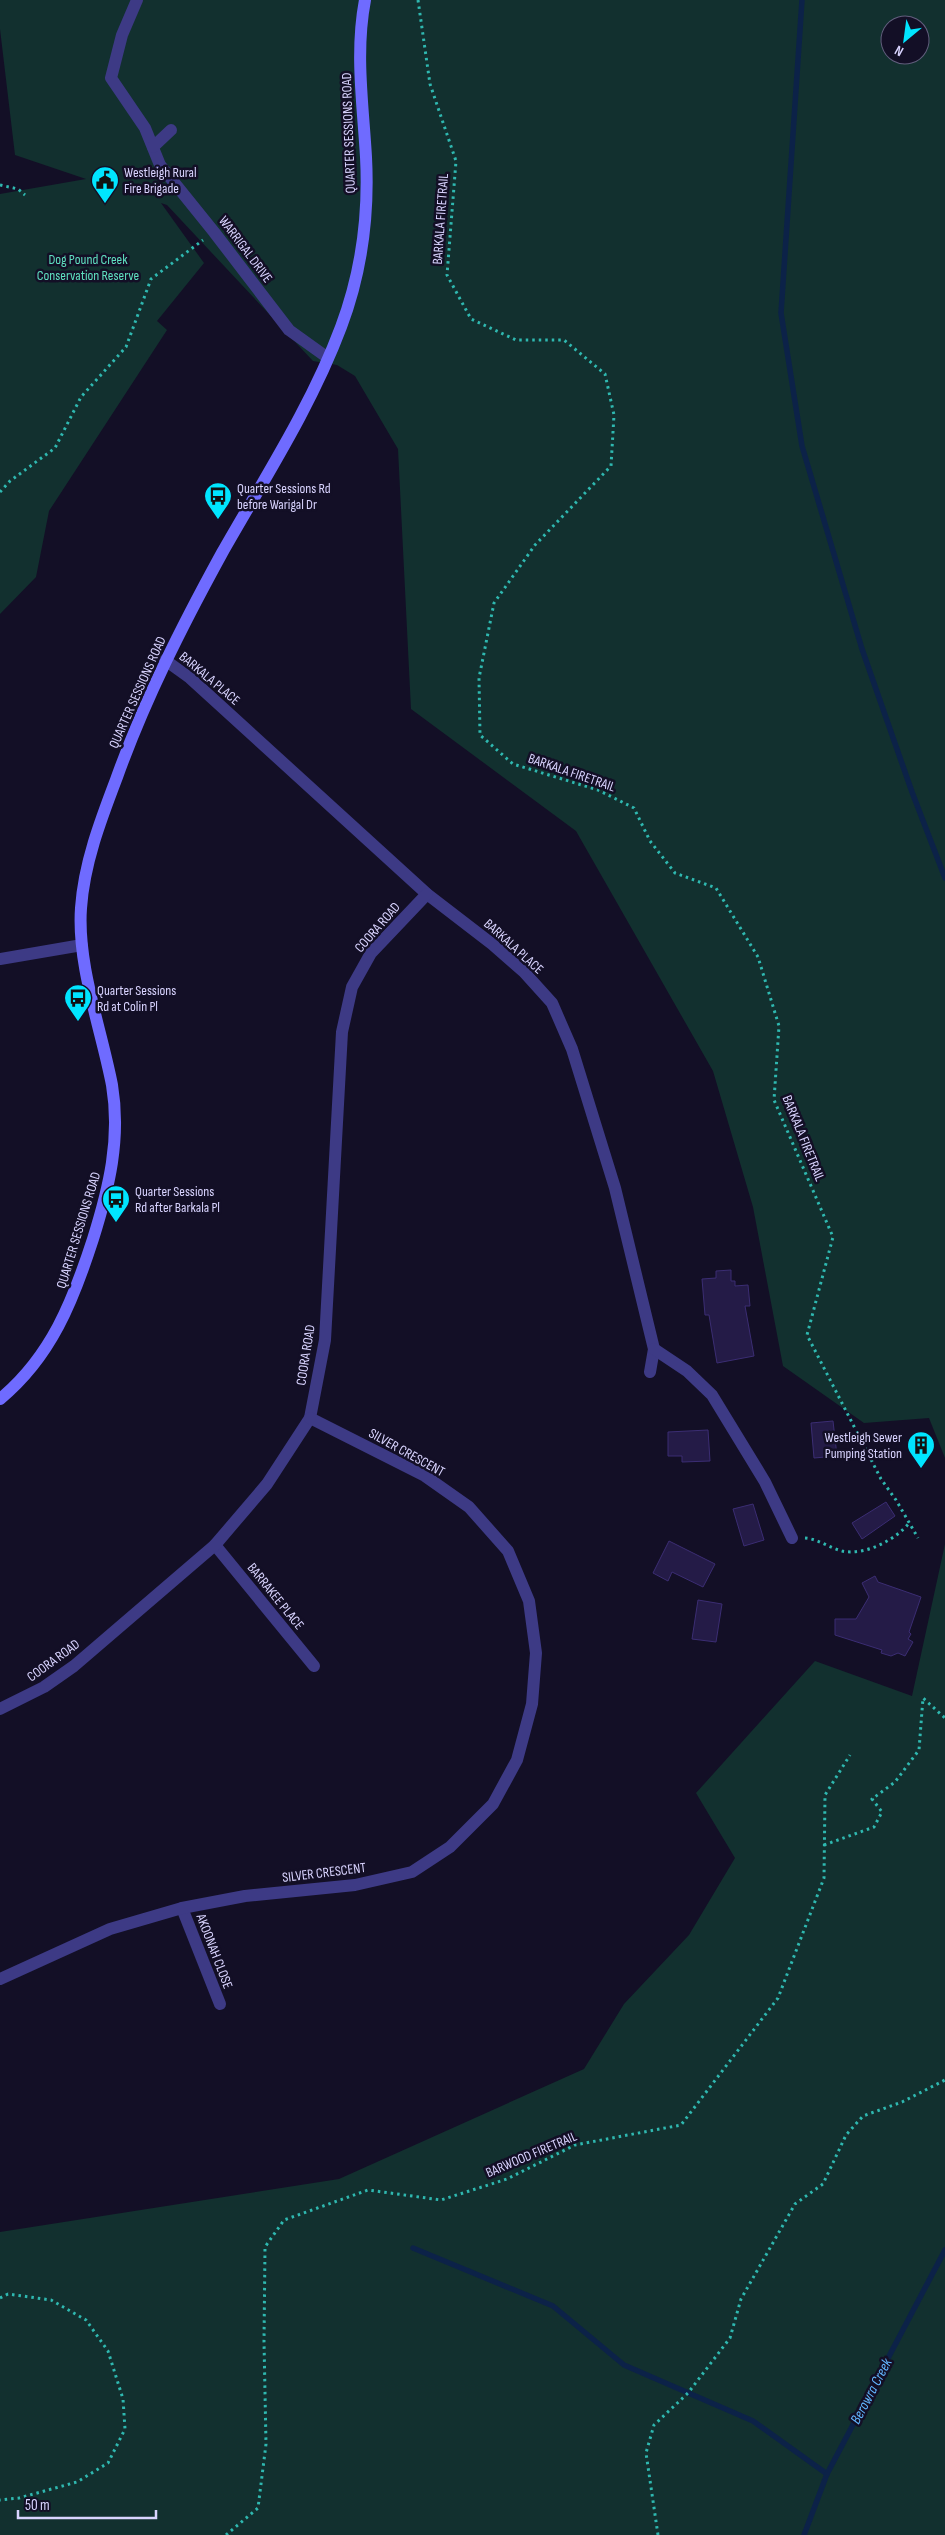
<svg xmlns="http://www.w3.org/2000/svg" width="945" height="2535" font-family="'Sofia Sans Condensed',sans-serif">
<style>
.green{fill:#12302f;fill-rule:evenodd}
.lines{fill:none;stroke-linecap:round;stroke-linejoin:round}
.stream{stroke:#0c2248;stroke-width:5.5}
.building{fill:#241b47;stroke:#3b2d73}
.path{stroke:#2fb8b0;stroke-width:3;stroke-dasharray:2.5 4;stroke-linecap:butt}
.minor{stroke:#3d3a85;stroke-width:12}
.secondary{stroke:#6f6bff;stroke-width:12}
.labels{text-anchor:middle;stroke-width:5;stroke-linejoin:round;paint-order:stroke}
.street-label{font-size:14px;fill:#d9d4ff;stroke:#130f26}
.poi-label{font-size:14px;fill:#d9d4ff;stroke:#130f26;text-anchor:start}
.park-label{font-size:14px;fill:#5fe0c0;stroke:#130f26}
.water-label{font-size:15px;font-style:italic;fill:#62b6ff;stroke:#130f26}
</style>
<rect width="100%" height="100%" fill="#130f26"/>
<!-- green -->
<g class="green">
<path d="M0,0h945v1458l-16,-40 -65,5 -81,-57 -30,-159 -40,-136 -137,-240 -165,-122 -13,-260 -43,-73 -18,-11 -24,-4 -146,-156 -6,-2 43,60 -47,58 10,9 -118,181 -13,66 -36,37v-420l86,-15 -71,-24 -15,-126zM890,25h30v30h-30z"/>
<polygon points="945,1544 945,2535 0,2535 0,2232 339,2179 584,2069 624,2004 689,1935 735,1858 696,1793 815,1661 912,1696"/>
</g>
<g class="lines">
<!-- stream -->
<g class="stream">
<polyline points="802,0 781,313 802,446 862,649 912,792 945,878"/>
<polyline points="413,2248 553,2306 624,2365 753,2421 827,2474"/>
<polyline points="804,2535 827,2474 945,2250"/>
</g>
</g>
<!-- building -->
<g class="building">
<polygon points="731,1270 731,1281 735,1281 735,1286 748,1285 750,1306 745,1306 754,1356 717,1363 709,1315 705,1315 702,1279 716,1278 716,1271"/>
<polygon points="833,1421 837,1456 814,1458 811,1423"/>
<polygon points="708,1430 710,1461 682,1462 682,1456 668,1456 668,1432"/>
<polygon points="886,1502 895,1516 862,1539 852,1523"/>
<polygon points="753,1504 764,1540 744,1546 733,1509"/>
<polygon points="669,1541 715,1564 703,1587 672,1572 668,1581 653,1573"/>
<polygon points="875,1576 878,1582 921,1597 909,1632 911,1634 908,1639 913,1642 905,1656 898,1653 891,1656 881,1653 882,1650 835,1635 835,1619 856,1619 869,1597 862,1583"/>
<polygon points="698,1600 722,1604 716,1642 692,1639"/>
</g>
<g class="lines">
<!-- path -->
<g class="path">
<polyline points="418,0 430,84 456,161 447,275 471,319 516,340 564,340 605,374 614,415 611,466 535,545 494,603 479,678 480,735 513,764 598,790 634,808 650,841 675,873 716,888 758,957 779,1026 774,1100 833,1237 807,1335 881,1479 896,1500 918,1538"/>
<polyline points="0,185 18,189 25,195"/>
<polyline points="0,492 10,481 55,448 81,397 126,347 151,279 203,240"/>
<path d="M805,1538c13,1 25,10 37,13 22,5 54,-11 67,-28"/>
<polyline points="824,1845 874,1827 882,1812 872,1799 895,1782 919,1750 923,1698 945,1718"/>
<polyline points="0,2298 8,2294 51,2300 86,2320 108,2351 123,2399 125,2429 108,2463 77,2482 19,2498 0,2500"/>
<polyline points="226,2535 258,2508 266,2444 264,2341 265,2247 284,2220 368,2190 441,2200 507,2179 575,2145 681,2125 778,1998 824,1878 825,1795 850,1755"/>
<polyline points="658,2535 646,2453 654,2425 688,2393 730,2338 741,2299 795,2204 823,2184 846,2135 863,2116 902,2102 945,2080"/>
</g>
<!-- minor -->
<g class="minor">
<polyline points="137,0 122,35 111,78 145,128 160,165 214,232 289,330 328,358"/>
<polyline points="153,147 171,130"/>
<polyline points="165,660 190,678 427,894 492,944 524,972 552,1003 572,1049 615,1188 654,1349 650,1372"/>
<polyline points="0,959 82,945"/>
<polyline points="654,1349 687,1371 712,1395 765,1482 792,1538"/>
<polyline points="215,1545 314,1666"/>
<polyline points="0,1709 44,1687 74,1666 215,1545 267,1484 310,1418 325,1340 342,1032 352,987 371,953 427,894"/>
<polyline points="182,1908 220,2004"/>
<polyline points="0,1979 110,1929 182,1908 245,1896 355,1885 412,1872 450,1847 493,1804 517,1760 532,1704 536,1653 529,1601 508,1551 469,1507 425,1476 310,1418"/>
</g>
<!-- secondary -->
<path class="secondary" d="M0,1399c51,-42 73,-98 93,-160 16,-51 28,-100 19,-154 -11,-57 -35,-120 -31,-177 3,-45 20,-89 36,-131 28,-78 65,-151 105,-224 42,-74 89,-146 119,-226 20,-53 28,-113 25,-170 -3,-52 -11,-105 -1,-157"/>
</g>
<!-- icons -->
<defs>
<g id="civic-pin" transform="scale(1.4375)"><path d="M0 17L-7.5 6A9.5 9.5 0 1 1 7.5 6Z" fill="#00e5ff" stroke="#130f26"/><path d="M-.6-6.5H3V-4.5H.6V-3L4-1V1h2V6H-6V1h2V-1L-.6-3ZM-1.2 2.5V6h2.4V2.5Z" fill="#111"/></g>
<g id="bus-pin" transform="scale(1.4375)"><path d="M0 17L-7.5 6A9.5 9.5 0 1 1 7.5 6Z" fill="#00e5ff" stroke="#130f26"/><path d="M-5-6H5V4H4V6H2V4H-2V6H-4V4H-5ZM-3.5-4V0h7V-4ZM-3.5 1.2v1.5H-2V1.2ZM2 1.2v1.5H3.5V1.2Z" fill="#111"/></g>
<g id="building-pin" transform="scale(1.4375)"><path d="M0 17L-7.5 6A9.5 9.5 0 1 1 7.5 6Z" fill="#00e5ff" stroke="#130f26"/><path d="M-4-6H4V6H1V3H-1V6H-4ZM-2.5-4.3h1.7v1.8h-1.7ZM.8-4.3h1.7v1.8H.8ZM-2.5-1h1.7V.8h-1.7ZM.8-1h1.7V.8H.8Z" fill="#111"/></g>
</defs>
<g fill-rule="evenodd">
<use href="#civic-pin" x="105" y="180"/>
<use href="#bus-pin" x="218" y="496"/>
<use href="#bus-pin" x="78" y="998"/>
<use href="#bus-pin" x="116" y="1199"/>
<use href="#building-pin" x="921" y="1445"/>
</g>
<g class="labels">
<!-- street labels -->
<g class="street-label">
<text transform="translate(348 133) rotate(-92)" y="5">QUARTER SESSIONS ROAD</text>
<text transform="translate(440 219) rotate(-86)" y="5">BARKALA FIRETRAIL</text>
<text transform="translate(246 249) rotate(53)" y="5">WARRIGAL DRIVE</text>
<text transform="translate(210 678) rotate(40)" y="5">BARKALA PLACE</text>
<text transform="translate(137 692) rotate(-66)" y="5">QUARTER SESSIONS ROAD</text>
<text transform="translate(572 772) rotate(19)" y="5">BARKALA FIRETRAIL</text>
<text transform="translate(377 927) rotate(-49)" y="5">COORA ROAD</text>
<text transform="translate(514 946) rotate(42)" y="5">BARKALA PLACE</text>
<text transform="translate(804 1138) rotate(68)" y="5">BARKALA FIRETRAIL</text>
<text transform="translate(78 1230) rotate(-73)" y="5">QUARTER SESSIONS ROAD</text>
<text transform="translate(305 1355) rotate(-81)" y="5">COORA ROAD</text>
<text transform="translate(407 1452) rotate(29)" y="5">SILVER CRESCENT</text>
<text transform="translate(276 1596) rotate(51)" y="5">BARRAKEE PLACE</text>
<text transform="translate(53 1660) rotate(-36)" y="5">COORA ROAD</text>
<text transform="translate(324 1872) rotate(-7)" y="5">SILVER CRESCENT</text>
<text transform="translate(215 1951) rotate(69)" y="5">AKOONAH CLOSE</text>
<text transform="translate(531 2154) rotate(-23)" y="5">BARWOOD FIRETRAIL</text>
</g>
<!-- poi labels -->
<g class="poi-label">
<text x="124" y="177">Westleigh Rural<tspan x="124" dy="16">Fire Brigade</tspan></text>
<text x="237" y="493">Quarter Sessions Rd<tspan x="237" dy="16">before Warigal Dr</tspan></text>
<text x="97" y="995">Quarter Sessions<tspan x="97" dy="16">Rd at Colin Pl</tspan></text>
<text x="135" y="1196">Quarter Sessions<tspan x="135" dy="16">Rd after Barkala Pl</tspan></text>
<text x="902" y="1442" text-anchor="end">Westleigh Sewer<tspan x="902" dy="16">Pumping Station</tspan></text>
</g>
<!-- park labels -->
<g class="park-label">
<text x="88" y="264">Dog Pound Creek<tspan x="88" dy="16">Conservation Reserve</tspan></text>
</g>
<!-- water labels -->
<g class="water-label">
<text transform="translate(871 2391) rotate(-62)" y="5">Berowra Creek</text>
</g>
</g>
<!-- north arrow -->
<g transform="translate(905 40) rotate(209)"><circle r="24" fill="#130f26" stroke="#625e7d"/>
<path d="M0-4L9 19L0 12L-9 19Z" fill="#00e5ff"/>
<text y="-8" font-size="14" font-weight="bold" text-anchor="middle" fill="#d9d4ff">N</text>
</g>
<!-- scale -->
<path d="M18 2510v8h138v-8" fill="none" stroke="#d9d4ff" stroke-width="2.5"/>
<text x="25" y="2510" font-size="15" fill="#d9d4ff" stroke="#130f26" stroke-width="4" paint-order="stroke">50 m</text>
</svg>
